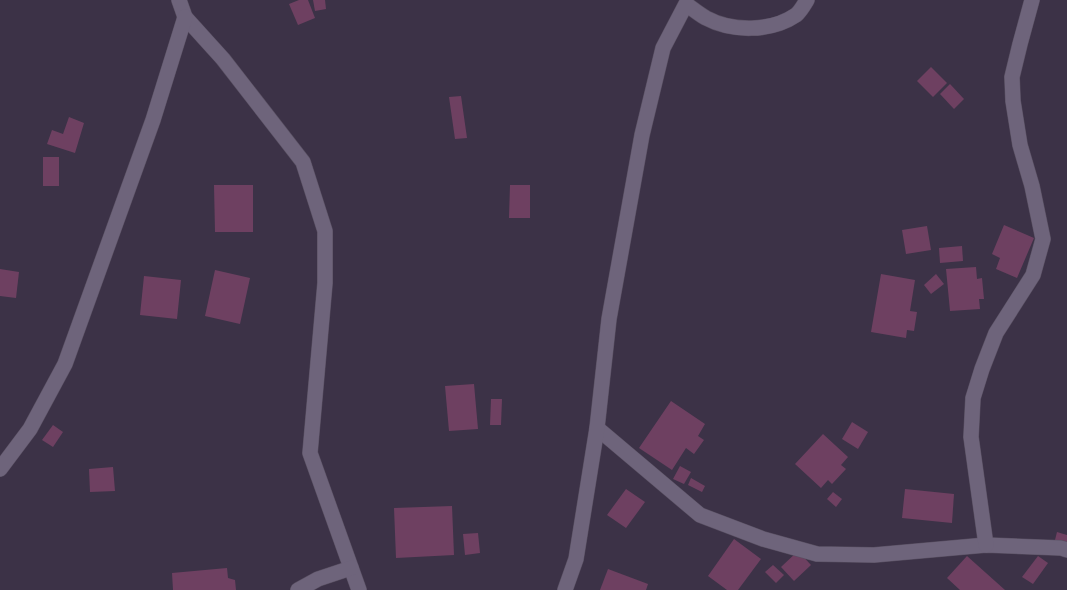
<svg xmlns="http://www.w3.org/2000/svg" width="1067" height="590" font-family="Overpass,sans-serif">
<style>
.building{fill:#6e4061}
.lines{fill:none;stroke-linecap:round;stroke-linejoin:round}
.street-casing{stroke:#584f61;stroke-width:16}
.street{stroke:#6e647b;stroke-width:15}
</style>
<rect width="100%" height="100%" fill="#3c3247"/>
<!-- building -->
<g class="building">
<polygon points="299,0 308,0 315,18 298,25 289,4"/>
<polygon points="313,0 325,0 326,9 315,11"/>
<polygon points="931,67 947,83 933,97 917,81"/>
<polygon points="950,84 964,99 954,109 940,94"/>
<polygon points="461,96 467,138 455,139 449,97"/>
<polygon points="69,117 84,123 75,153 47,144 52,130 63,134"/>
<rect x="43" y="157" width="16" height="29"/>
<polygon points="214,185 253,185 253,232 215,232"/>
<polygon points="510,185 530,185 530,218 509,218"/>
<polygon points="1004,225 1034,238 1017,278 996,269 1000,258 992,254"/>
<polygon points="927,226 931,250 906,254 902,230"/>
<polygon points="962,246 963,261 940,263 939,248"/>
<polygon points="976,267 977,279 982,278 984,299 979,299 980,309 950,311 946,269"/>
<polygon points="0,269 19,272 16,298 0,296"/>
<polygon points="215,270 250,278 240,324 205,316"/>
<polygon points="881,274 915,280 910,311 917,312 914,331 907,330 906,338 871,332"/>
<polygon points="936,274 944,284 931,294 924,285"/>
<polygon points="144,276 181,280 177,319 140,315"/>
<polygon points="474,384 478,429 449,431 445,386"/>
<polygon points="491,399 502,399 501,425 490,425"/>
<polygon points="671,401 705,424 698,436 704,440 694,454 686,448 672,470 639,448"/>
<polygon points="852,422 868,432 858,449 842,439"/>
<polygon points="53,425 63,432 53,447 42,440"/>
<polygon points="823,434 848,457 841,465 846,469 832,484 828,480 821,488 795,464"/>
<polygon points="680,466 691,472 684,484 673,479"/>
<polygon points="113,467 115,491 90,492 89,469"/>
<polygon points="691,478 705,486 702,492 688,485"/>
<polygon points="626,489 645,502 626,528 607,515"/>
<polygon points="905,489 954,494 952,523 902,518"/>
<polygon points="833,492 842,499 836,507 827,499"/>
<polygon points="452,506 454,555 396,558 394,508"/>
<polygon points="1057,532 1067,535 1067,543 1055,540"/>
<polygon points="478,533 480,553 465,555 463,534"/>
<polygon points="734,539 761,559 738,590 727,590 708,576"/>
<polygon points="798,551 811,565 794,581 781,567"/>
<polygon points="967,556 1005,590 960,590 947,578"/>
<polygon points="1038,556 1048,563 1033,584 1022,577"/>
<polygon points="773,565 784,575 776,583 765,572"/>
<polygon points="227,568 228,578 235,580 236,590 173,590 172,573"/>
<polygon points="608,569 648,584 646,590 600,590"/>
</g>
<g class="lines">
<!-- street casing -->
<g class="street-casing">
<g id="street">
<polyline points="179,0 185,17 223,59 303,162 325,231 325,283 310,453 359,590"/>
<polyline points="597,428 700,515 763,539 817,554 874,555 986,545 1061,548 1067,550"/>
<polyline points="0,469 30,429 65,364 153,120 185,17"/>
<polyline points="986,545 971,437 973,398 982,369 996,333 1033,275 1043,239 1032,186 1020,145 1013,101 1012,77 1020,44 1032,0"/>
<polyline points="298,590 318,579 351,568"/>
<path d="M565,590l11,-31 21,-131 12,-109 33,-184 21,-87 23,-44c7,5 13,10 20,14 26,14 65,14 90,-3 4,-3 8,-10 11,-15"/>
</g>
</g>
<!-- street -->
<use href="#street" class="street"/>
</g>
</svg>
